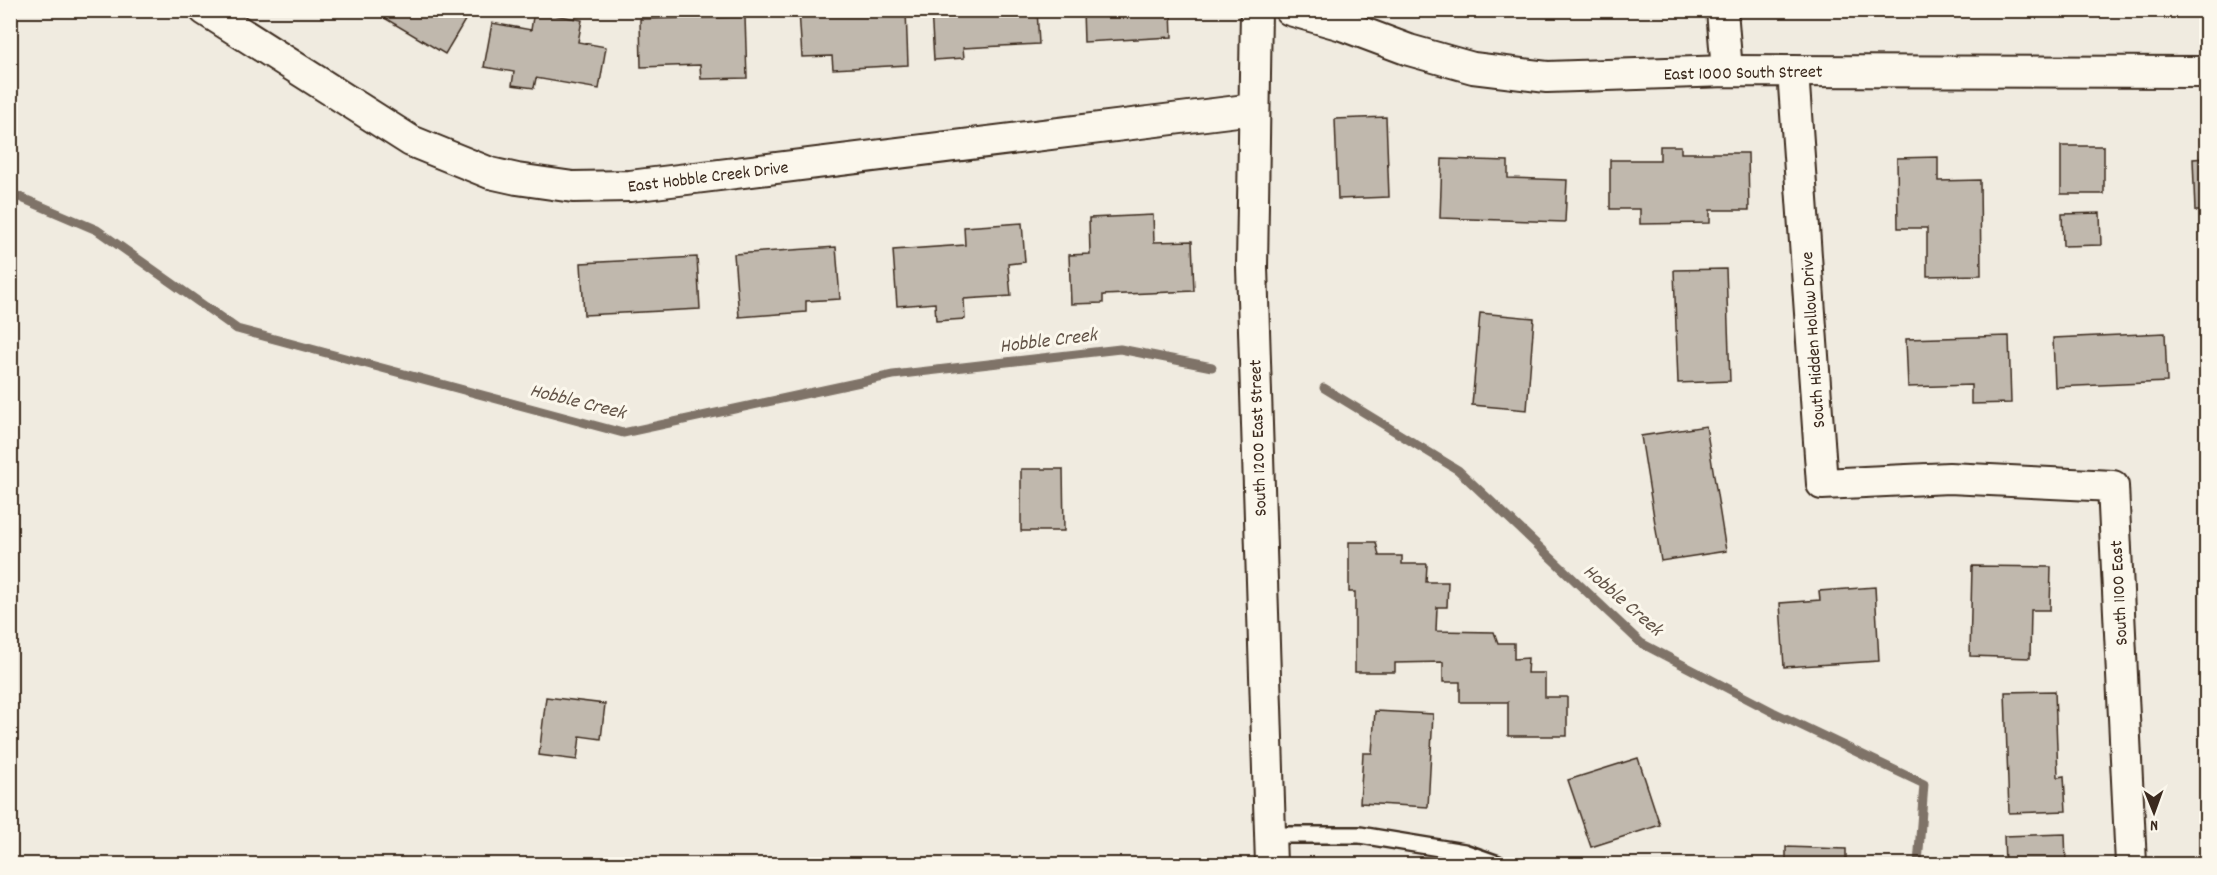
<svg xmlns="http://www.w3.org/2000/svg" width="2217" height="875" font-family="Dekko,sans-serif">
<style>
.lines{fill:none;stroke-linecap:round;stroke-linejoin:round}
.stream{stroke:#7f7367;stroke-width:9}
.building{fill:#c0b8ad;stroke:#3b2a1e;stroke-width:1.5}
.service-casing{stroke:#3b2a1e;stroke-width:20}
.minor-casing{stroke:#3b2a1e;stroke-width:34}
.service{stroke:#fbf7ec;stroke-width:15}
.minor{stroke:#fbf7ec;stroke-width:30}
.labels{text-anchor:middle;stroke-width:6;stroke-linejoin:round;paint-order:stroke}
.street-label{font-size:18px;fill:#3b2a1e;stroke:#fbf7ec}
.water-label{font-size:20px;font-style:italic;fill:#635448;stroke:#fbf7ec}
</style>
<rect width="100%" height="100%" fill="#f0ebe0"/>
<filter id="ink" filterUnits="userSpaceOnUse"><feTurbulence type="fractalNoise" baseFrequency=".0167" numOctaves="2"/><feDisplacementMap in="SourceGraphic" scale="12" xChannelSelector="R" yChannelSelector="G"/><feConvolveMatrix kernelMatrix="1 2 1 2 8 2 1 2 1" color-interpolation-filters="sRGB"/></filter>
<g filter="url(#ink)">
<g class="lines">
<!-- stream -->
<g class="stream">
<polyline points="10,193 97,230 237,329 623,433 893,375 1120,349 1212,367"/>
<polyline points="1324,388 1458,470 1641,643 1773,712 1924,784 1918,864"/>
</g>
</g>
<!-- building -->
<g class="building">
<polygon points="371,10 471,10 445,54"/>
<polygon points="906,10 908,65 833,69 832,56 802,57 799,11"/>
<polygon points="931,10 1037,10 1039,44 963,48 964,58 934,60"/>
<polygon points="1083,10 1171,10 1172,37 1084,42"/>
<polygon points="534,11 582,20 578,42 606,47 599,89 536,78 534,88 512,85 514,72 484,67 492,23 531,30"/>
<polygon points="745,17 747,78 701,79 700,65 641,67 640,19"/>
<polygon points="1386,117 1389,197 1338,199 1335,119"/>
<polygon points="1660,146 1681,146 1681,153 1748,153 1749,210 1710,210 1710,223 1640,224 1640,209 1610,209 1610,160 1660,160"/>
<rect x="2061" y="146" width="43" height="48"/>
<polygon points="1938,157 1938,181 1980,180 1981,275 1927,276 1927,228 1898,228 1897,158"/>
<polygon points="2206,158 2206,211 2195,211 2193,159"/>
<polygon points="1442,159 1508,161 1508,178 1567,180 1565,222 1440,218"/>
<polygon points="2100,213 2101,245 2063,246 2062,214"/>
<polygon points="1153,215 1154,242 1192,241 1194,291 1103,295 1103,303 1071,304 1069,255 1090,254 1089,218"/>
<polygon points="1022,223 1025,262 1008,264 1011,296 964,299 965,319 936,321 935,303 897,306 893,250 965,245 964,227"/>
<polygon points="836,247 840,299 806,301 806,312 739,317 734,254"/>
<polygon points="697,257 700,309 584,315 581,263"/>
<polygon points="1726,269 1730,381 1678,383 1674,270"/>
<polygon points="1480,313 1534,318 1527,410 1472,405"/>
<polygon points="2165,333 2167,382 2055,387 2053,338"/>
<polygon points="2009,336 2011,403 1971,404 1971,385 1908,387 1906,339"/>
<polygon points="1706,426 1726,551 1661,561 1641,436"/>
<polygon points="1021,469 1063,469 1064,531 1021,531"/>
<polygon points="1349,542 1376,542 1379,556 1402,556 1402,564 1427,564 1426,582 1448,582 1447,607 1437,607 1436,631 1494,632 1498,643 1514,643 1514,659 1528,658 1527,673 1545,673 1545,697 1567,697 1567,736 1508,736 1508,702 1460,702 1460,682 1443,682 1443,662 1395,663 1395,672 1355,672 1355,592 1349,592"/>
<polygon points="1972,566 2051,567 2050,610 2031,610 2030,658 1970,656"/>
<polygon points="1875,587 1879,661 1784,667 1780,603 1820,600 1819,591"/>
<polygon points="2055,691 2058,777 2064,776 2066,811 2009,813 2005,692"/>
<polygon points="546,697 605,704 601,739 580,736 577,760 539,755"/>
<polygon points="1375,711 1433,714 1428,807 1360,803 1363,753 1372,753"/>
<polygon points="1638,758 1660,825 1591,847 1568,780"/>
<polygon points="2065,834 2066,864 2005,864 2004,836"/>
<polygon points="1786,847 1846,849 1846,864 1786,864"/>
</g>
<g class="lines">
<!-- service casing -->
<g class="service-casing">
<polyline id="service" points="1270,835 1360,835 1464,852 1498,864"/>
</g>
<!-- minor casing -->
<g class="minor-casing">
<g id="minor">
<polyline points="205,10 411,141 490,173 517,179 573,187 630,186 1254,109"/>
<polyline points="1256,10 1252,267 1271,864"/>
<polyline points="1290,10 1342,25 1409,50 1473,68 1547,77 1727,71 2206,72"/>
<polyline points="1722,10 1727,71"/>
<polyline points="1793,71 1822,484 1949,478 2113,486 2131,864"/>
</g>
</g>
<!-- service -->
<use href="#service" class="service"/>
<!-- minor -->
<use href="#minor" class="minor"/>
</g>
</g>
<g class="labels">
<!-- street labels -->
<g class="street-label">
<text transform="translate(1743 72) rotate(-1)" y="6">East 1000 South Street</text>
<text transform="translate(708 176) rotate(-7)" y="6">East Hobble Creek Drive</text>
<text transform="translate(1812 340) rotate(-94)" y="6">South Hidden Hollow Drive</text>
<text transform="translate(1257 438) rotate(-92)" y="6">South 1200 East Street</text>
<text transform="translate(2118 593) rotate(-93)" y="6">South 1100 East</text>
</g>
<!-- water labels -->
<g class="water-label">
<text transform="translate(1048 339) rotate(-7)" y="7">Hobble Creek</text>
<text transform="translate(578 400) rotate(14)" y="7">Hobble Creek</text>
<text transform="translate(1624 599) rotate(41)" y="7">Hobble Creek</text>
</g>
</g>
<!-- margin -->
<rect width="2217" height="875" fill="none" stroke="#fbf7ec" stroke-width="36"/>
<rect x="18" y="18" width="2181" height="839" fill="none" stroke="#3b2a1e" stroke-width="2" filter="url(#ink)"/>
<!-- north arrow -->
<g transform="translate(2154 812) rotate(179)" stroke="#fbf7ec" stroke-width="4.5" paint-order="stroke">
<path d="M0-4.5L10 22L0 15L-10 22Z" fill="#3b2a1e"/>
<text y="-9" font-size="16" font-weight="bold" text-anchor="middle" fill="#3b2a1e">N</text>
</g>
</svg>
